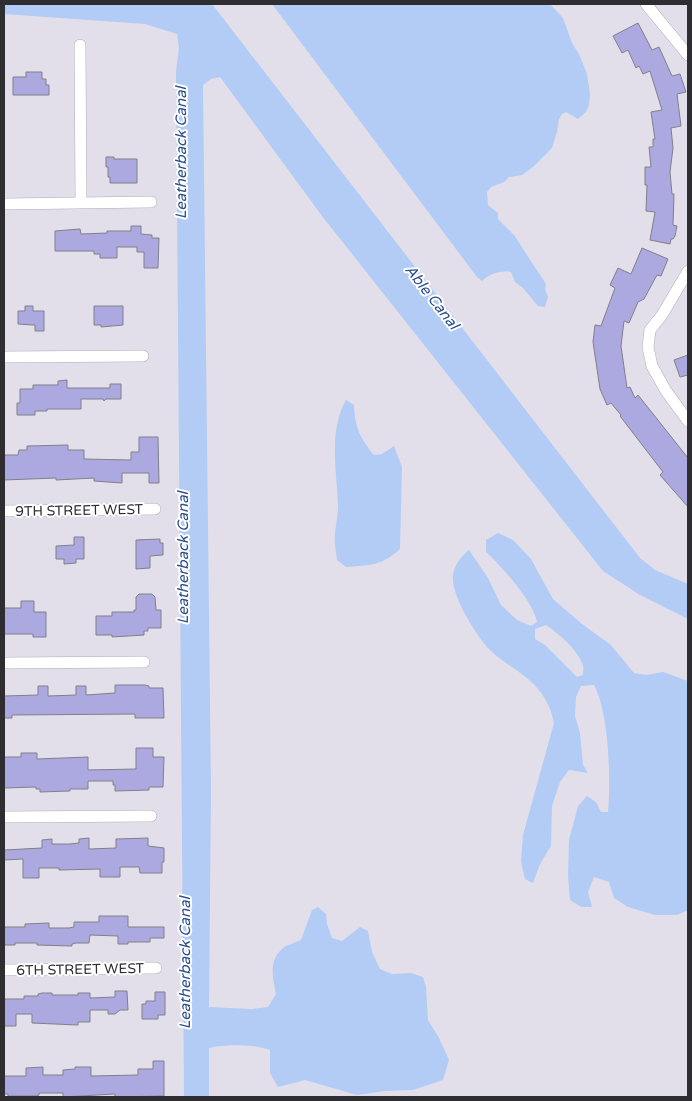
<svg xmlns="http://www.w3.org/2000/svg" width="692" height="1101" font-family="'Varela Round',sans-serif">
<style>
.water{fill:#b2ccf5;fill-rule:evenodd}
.building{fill:#aca8e0;stroke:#808089}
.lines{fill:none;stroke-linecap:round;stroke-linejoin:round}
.street-casing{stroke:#aeacb5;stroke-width:12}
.street{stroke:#fff;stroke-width:11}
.labels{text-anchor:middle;stroke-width:4;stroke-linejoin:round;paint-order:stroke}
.street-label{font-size:14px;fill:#2e2d31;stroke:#fff}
.water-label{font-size:15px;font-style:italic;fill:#2b508d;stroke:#fff}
</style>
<rect width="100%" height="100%" fill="#e2dfea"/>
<!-- water -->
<g class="water">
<path d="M4,4h208l428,554 15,12 33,14v35l-48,-24 -37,-24 -281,-355 -102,-139 -9,2 -8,6 8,706 -2,216 43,2 16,-2 8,-13c-3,-15 -8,-33 6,-45 4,-4 13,-6 19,-9l11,-30 6,-3 8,7 1,10 5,14 10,3 18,-14 8,4 4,21 8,17 12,5 19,-1 12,4 3,10 2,33 11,18 10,22 -6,20 -30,10 -28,1 -28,4 -52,-15 -27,7 -8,-14v-23c-16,-6 -45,-6 -61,-2v49h-25l-8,-1026 3,-23 -2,-14 -32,-10 -141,-10z"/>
<path d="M272,4h278l13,14 9,25 7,11 8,20 3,20 -1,11 -3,7 -8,7 -12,-7 -4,2 -3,5 -2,13 -5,16 -19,19 -11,8 -13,2 -5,5 -13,5 -4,5 1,13 10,8v6l16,16 32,49 -1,5 3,8 -3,10 -7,-1 -15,-18 -8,-6 -4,-10c-10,-2 -22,2 -29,9l-5,-4z"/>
<path d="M346,400l8,5c1,23 6,33 20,50l8,-1 12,-8 8,21 -2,82c-19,17 -29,16 -54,18l-9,-7c-1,-9 -3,-18 -2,-27 1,-9 3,-18 3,-27 -1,-34 -10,-75 8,-106z"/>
<path d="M498,533l15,7 18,19 22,40 29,25 29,21 23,28 12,2 17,-3 25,9v229l-11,5h-22l-27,-8 -14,-9 -5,-16 -15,-5 -6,15 4,15h-11l-11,-7 -2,-24 1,-36 9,-34 9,-10 9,6 5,10h7c3,-32 1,-100 -14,-127l-13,1 -5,11 -1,19 5,17 3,32 5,8 -19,-3 -9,12 -8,24 -1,40 -11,18 -7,19 -8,-4 -4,-17 2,-27 31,-112c-3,-14 -7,-23 -16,-34 -13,-16 -34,-25 -48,-39 -13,-13 -40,-56 -37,-75 2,-11 8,-19 16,-25l19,28 13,27 16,15 14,6 6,-4c-4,-21 -35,-55 -51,-70v-12zM546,625c13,9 30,23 36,38 2,3 1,8 1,12l-6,2 -32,-32 -10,-6v-10z"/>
</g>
<!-- building -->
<g class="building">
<polygon points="638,23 652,50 659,47 672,76 680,74 686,92 677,94 681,126 671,128 673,148 670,172 672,194 674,194 673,225 677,226 675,236 673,239 671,239 670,244 650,240 655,212 646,211 647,185 645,185 645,167 651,167 649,147 653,147 653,139 655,139 651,112 662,110 650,71 643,74 639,66 636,68 628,50 622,53 613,36"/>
<polygon points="26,72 42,72 42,79 46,79 46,85 49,85 49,95 13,95 13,77 26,77"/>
<polygon points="106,157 114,157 114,159 137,159 137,183 110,183 110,177 108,177 108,167 106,167"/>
<polygon points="131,226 141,226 141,234 152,235 152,238 159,238 158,268 144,268 144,252 137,252 137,247 117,247 117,258 100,258 100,254 94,254 94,251 55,251 55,231 80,229 81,234 107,233 107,231 131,231"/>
<polygon points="642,248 668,259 661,276 657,275 644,299 638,302 629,323 624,321 621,346 627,388 630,387 635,398 638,395 688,458 688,507 660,475 663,472 620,416 621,415 611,403 607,405 600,389 593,342 595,325 601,326 615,288 610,285 618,268 631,274"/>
<polygon points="25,306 33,306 33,311 44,311 44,331 35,331 35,325 32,325 18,324 18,311 25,311"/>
<polygon points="94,306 123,306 123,325 101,327 101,325 94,325"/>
<polygon points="688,355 688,375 680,377 674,360"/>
<polygon points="67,380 67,388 110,388 110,384 121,384 121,399 106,399 104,401 103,399 81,399 81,409 47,409 47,411 35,411 35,415 17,415 17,403 20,403 20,389 33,389 33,385 58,385 58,381"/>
<polygon points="139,437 158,437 159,483 149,483 149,473 122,473 122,483 94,481 94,478 56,480 56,478 4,480 4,455 18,455 19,450 27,450 27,446 68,445 68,450 84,450 84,459 131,460 131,452 139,452"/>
<polygon points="74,537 84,537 84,559 76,559 76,563 64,564 64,559 56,559 56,546 74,545"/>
<polygon points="160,539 160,543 163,543 163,555 150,556 150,568 136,569 136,540"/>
<polygon points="139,594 152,594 155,597 156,610 161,610 161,628 148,628 148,631 144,631 144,635 112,637 112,635 96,635 96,616 112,616 112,612 134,612 134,610 136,610 136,597"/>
<polygon points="21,601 34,601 34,612 46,612 46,637 33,637 33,634 4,634 4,608 21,608"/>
<polygon points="115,685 145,685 149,686 149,688 163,688 164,718 135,718 135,714 12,715 12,718 4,718 4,696 38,695 38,686 48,686 48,696 76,695 76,686 86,686 86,695 115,693"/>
<polygon points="136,748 153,748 153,757 164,757 163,787 149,787 149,790 115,791 115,785 113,785 113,781 88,781 88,789 70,789 70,791 40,792 40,789 36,789 36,787 4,788 4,757 21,757 21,753 37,753 37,759 88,757 88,770 136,769"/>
<polygon points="89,838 89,849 116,848 116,839 148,838 148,846 164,848 164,862 162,862 162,873 140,873 139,867 120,867 120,877 100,877 100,869 59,870 59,868 39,868 39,878 23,878 23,859 4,860 4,850 42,848 42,840 52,839 52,844 70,844 79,843 79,839"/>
<polygon points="99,916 128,916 128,927 164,927 164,938 150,938 150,942 128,942 128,944 118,944 118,936 90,935 89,943 76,943 72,944 72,946 37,945 37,943 15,943 15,945 5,945 4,944 4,927 25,927 25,924 49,923 49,928 69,928 74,927 74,922 99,922"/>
<polygon points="115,991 127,991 128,1010 120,1010 115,1014 108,1014 108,1010 90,1010 90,1022 78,1022 78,1025 32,1023 32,1014 16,1014 16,1026 4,1026 4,999 24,999 24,996 38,996 38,994 42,993 52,993 52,995 78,995 78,993 90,993 90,998 115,997"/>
<polygon points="155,992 165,992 165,1015 158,1015 158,1019 142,1019 142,1004 146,1004 146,1001 155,1001"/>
<polygon points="153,1061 164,1061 164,1096 115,1097 115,1094 63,1097 63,1093 39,1093 39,1095 36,1096 8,1096 8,1094 4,1094 4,1076 26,1076 26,1068 43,1067 43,1075 63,1075 63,1070 75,1069 75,1067 91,1067 91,1076 138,1075 138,1069 153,1069"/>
</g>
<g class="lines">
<!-- street casing -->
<g class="street-casing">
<g id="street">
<polyline points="646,4 688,55"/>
<polyline points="80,45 81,202"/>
<polyline points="4,204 151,202"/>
<polyline points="688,271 662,315 650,330 648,347 652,366 666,391 688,421"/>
<polyline points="4,357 143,356"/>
<polyline points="4,511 155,509"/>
<polyline points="4,663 144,662"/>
<polyline points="4,817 151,816"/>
<polyline points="4,970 156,968"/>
</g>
</g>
<!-- street -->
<use href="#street" class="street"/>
</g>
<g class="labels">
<!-- street labels -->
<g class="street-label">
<text transform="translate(79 510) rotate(-1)" y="5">9TH STREET WEST</text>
<text transform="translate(80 969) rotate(-1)" y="5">6TH STREET WEST</text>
</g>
<!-- water labels -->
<g class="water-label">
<text transform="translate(181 153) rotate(-90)" y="5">Leatherback Canal</text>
<text transform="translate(432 297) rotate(52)" y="5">Able Canal</text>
<text transform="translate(183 558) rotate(-90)" y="5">Leatherback Canal</text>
<text transform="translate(185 963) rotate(-90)" y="5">Leatherback Canal</text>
</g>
</g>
<!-- border -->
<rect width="692" height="1101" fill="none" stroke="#2e2d31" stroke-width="10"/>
</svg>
